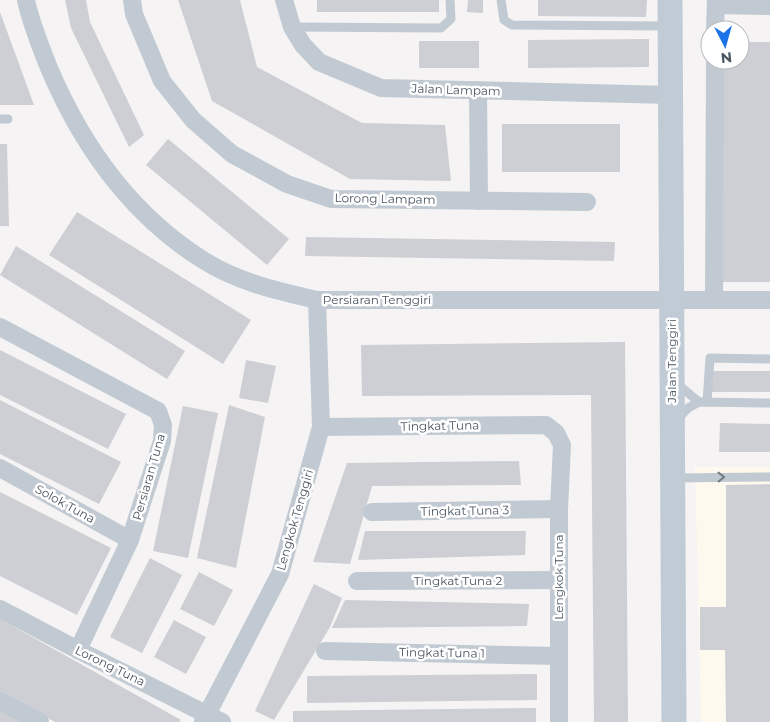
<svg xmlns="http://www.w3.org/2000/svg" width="770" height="722" font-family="Montserrat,sans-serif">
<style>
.commercial{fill:#fdf9ef}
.building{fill:#cdcfd5}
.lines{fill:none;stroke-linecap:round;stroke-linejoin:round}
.lane{stroke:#c1cad2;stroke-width:9}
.street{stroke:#c1cad2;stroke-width:18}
.secondary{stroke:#c1cbd6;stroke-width:25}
.oneway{stroke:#6e7983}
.labels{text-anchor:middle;stroke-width:5;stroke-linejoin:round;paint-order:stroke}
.street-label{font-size:12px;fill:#4a5661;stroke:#fff}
</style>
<rect width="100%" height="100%" fill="#f5f3f3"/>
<!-- commercial -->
<polygon class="commercial" points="695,467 770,467 770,722 701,722"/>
<!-- building -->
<g class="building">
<polygon points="65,0 86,0 90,22 144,135 129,147 71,28"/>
<polygon points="178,0 240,0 257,67 362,123 445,125 451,181 350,179 212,101"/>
<rect x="317" y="0" width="122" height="12"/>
<polygon points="468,0 483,0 483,13 467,12"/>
<polygon points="538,0 647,0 646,17 538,16"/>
<polygon points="0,12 34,105 0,105"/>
<polygon points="649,39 649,67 528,68 528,40"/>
<rect x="419" y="41" width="60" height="27"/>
<polygon points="740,42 770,42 770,282 718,282 718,60 740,60"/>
<rect x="502" y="124" width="118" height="48"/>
<polygon points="168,139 289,239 267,265 146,165"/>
<polygon points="0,144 7,144 9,226 0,226"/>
<polygon points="77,212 251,320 223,364 49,255"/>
<polygon points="306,237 615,242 614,261 305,256"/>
<polygon points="16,246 185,351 167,379 0,275"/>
<polygon points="625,342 628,722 594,722 591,395 362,396 361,345"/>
<polygon points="0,350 126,414 108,449 0,395"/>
<polygon points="246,360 276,366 268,403 239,398"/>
<polygon points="711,371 770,371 770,392 710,392"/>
<polygon points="0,400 121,462 99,504 0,454"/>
<polygon points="229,405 265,417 236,568 197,558"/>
<polygon points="183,406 218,413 188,558 153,551"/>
<polygon points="720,423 770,424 770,452 719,452"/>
<polygon points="519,461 521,485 372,486 350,564 313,562 347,463"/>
<polygon points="770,484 770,722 726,722 725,650 700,650 700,607 726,607 726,485"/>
<polygon points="0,492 111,548 77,615 0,576"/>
<polygon points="365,531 526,531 525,555 358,560"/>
<polygon points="150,558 182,575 142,653 110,637"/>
<polygon points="199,572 233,590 214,626 180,609"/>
<polygon points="314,584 342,598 330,627 274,720 255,711"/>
<polygon points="345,600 529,604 527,626 332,628"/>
<polygon points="0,619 181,720 179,722 55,722 0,692"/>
<polygon points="174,620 206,637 186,674 154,657"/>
<polygon points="537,674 537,700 307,703 307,676"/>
<polygon points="0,706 29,722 0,722"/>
<polygon points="536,708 536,722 293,722 293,711"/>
</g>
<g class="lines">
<!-- lane -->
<g class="lane">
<polyline points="501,0 504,20 512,25 668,26"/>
<polyline points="292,27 441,28 451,19 450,0"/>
<polyline points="0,119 8,119"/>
<polyline points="676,383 699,402"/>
<polyline points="707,402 710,358 770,359"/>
<polyline points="677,420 688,408 699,402 770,403"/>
<polyline points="673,478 770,477"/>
</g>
<!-- street -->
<g class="street">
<path d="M26,0c5,24 14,45 23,68 33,78 81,146 154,192 34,22 75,31 114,40h453"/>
<polyline points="132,0 134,14 162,81 193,120 232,154 287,184 331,199 587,202"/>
<polyline points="284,0 292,27 303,45 319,62 381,88 671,95"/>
<polyline points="716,5 770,6"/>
<polyline points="715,30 716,0"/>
<polyline points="478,90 479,201"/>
<polyline points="714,299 715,60"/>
<polyline points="0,327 158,411 163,425 162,441 130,540 78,650"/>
<polyline points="321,427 546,425 556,433 562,445 559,509 559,722"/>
<polyline points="0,468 130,540"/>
<polyline points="372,512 559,509"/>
<polyline points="357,581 559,580"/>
<polyline points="0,609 78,650 222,722"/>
<polyline points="325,651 559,656"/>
<polyline points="0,701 40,722"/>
<polyline points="203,722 280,574 321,427 317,300"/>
</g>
<!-- secondary -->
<polyline class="secondary" points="670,0 674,722"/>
</g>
<!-- one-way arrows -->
<defs><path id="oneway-chevron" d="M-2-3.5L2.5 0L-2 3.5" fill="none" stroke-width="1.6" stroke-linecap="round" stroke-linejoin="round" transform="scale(1.25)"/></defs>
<use class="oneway" href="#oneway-chevron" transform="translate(721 477) rotate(-1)"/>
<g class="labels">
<!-- street labels -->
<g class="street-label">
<text transform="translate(456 90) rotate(2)" y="4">Jalan Lampam</text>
<text transform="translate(385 199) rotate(1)" y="4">Lorong Lampam</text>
<text x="377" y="304">Persiaran Tenggiri</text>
<text transform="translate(672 361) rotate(-90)" y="4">Jalan Tenggiri</text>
<text transform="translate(440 426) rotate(-1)" y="4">Tingkat Tuna</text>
<text transform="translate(149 477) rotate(-74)" y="4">Persiaran Tuna</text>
<text transform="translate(65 504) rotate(29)" y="4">Solok Tuna</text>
<text transform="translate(465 511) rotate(-1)" y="4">Tingkat Tuna 3</text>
<text transform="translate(295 520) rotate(-74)" y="4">Lengkok Tenggiri</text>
<text transform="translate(559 577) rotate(-90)" y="4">Lengkok Tuna</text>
<text x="458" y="585">Tingkat Tuna 2</text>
<text transform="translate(442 653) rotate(1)" y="4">Tingkat Tuna 1</text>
<text transform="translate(110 666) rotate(26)" y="4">Lorong Tuna</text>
</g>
</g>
<!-- north arrow -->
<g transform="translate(725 45) rotate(174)"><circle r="24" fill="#ffffff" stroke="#b7bbc0"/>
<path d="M0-4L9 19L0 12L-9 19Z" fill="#1a73e8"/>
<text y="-8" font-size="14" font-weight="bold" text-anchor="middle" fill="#4a5661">N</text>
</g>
</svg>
